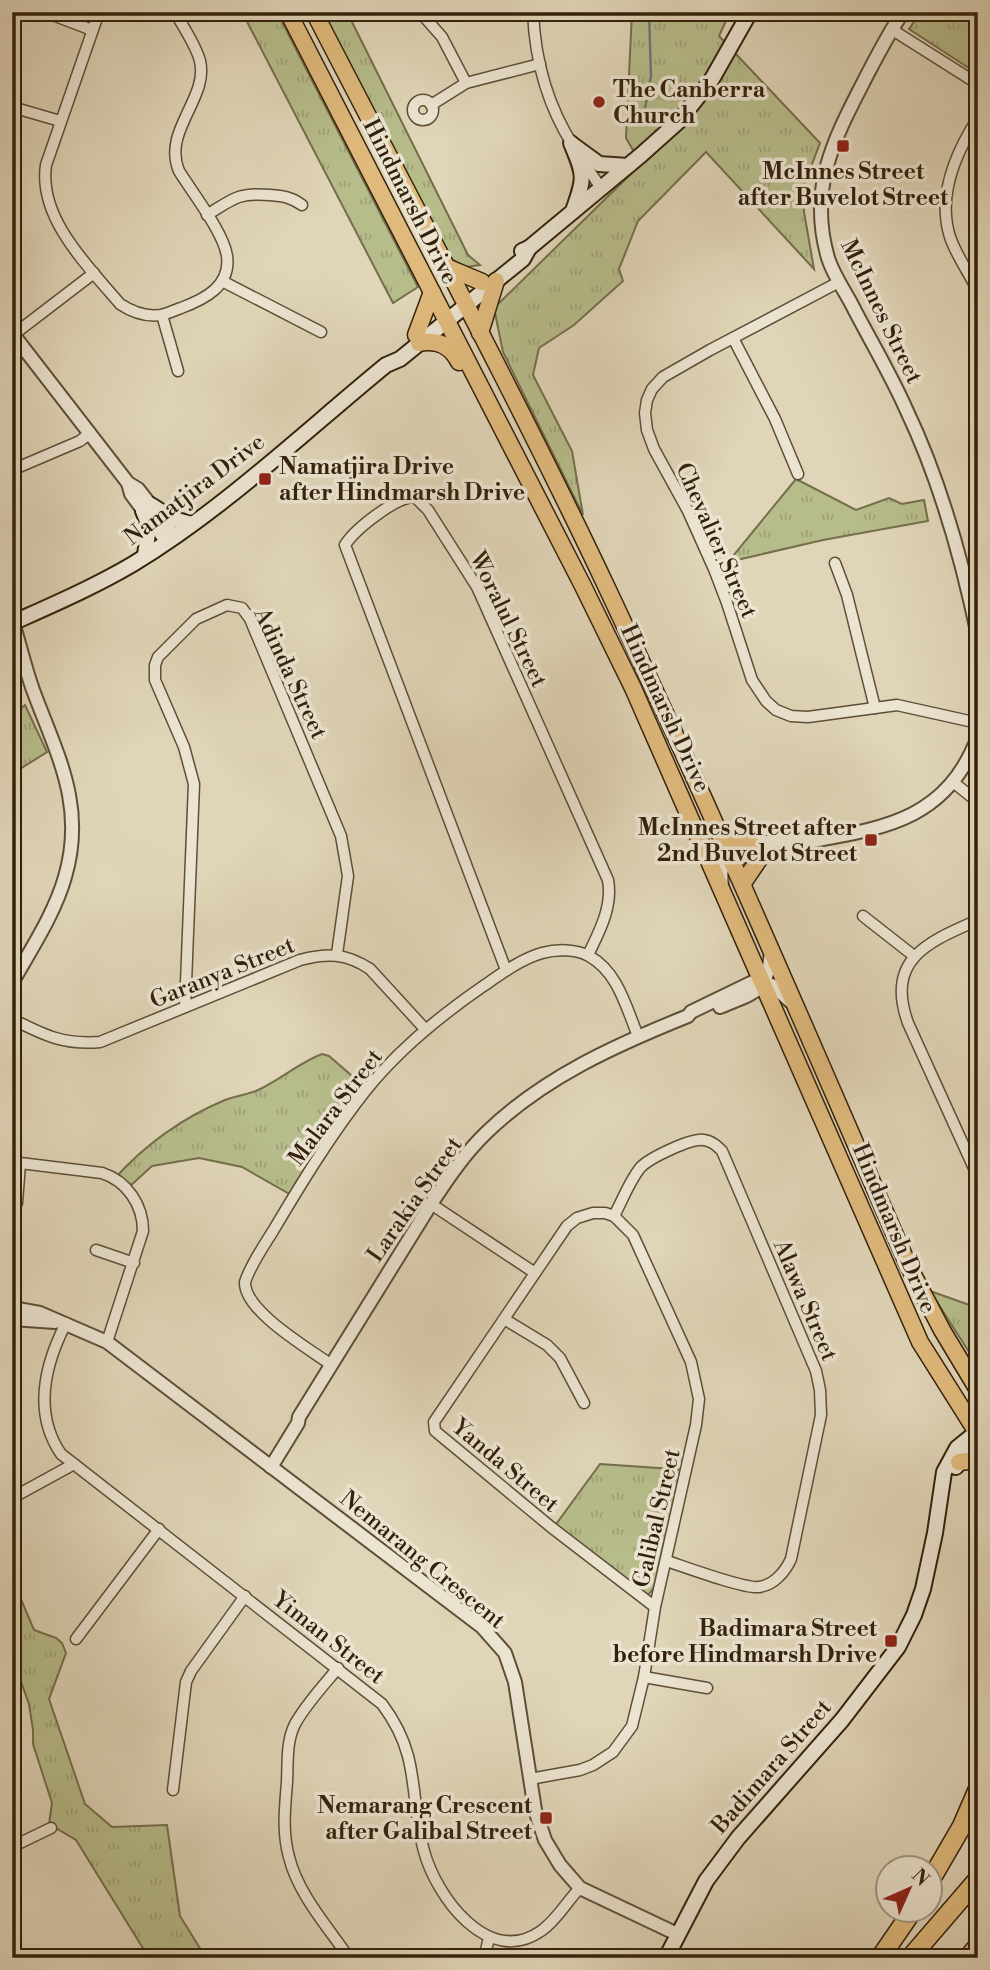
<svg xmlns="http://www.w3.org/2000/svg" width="990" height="1970" font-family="'Libre Bodoni',serif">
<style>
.grass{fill:url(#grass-tufts);stroke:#756e4c;stroke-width:2}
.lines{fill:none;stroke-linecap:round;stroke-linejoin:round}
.stream{stroke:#707a74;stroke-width:2.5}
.minor-casing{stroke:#5e4e37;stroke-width:13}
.tertiary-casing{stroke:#5e4e37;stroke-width:16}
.secondary-casing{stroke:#33210c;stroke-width:18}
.primary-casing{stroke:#33210c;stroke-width:19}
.motorway-casing{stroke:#33210c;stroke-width:21}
.minor{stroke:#ebe4d1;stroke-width:10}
.tertiary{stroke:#ebe4d1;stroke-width:12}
.secondary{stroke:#ebe4d1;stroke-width:14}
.primary{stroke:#e0ba7c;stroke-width:16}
.motorway{stroke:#e0ba7c;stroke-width:18}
.poi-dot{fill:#8f2418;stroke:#ebe4d1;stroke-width:2.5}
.labels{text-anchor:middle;stroke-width:7;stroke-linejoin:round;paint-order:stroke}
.poi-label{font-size:23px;font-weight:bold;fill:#33210c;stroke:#ebe4d1;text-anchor:end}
.street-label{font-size:23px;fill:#33210c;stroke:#ebe4d1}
</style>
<defs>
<pattern id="grass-tufts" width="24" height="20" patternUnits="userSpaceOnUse" patternTransform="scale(1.75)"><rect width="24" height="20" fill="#b7bc8b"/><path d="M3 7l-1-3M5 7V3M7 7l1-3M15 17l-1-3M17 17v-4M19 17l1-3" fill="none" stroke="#9ea177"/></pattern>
</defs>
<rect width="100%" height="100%" fill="#e0d5b8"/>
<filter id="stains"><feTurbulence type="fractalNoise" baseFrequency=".00286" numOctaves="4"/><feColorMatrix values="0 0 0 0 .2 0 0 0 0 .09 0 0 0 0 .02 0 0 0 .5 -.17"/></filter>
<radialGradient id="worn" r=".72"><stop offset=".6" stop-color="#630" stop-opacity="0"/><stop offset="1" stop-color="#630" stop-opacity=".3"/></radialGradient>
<!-- grass -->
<g class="grass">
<polygon points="242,12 277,12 418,287 393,303"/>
<polygon points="323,12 347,12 468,255 480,265 466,267 451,259"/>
<polygon points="632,12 730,12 719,36 820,143 803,188 804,212 814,269 706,152 638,221 619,269 623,281 574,325 539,348 533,375 572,451 583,515 503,352 494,308 641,164 626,138"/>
<polygon points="921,12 977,12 975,37 978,39 978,74 909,29"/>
<polygon points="796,479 856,510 889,498 902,504 924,500 928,521 823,540 728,562"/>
<polygon points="25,705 47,752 12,774 12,716"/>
<path d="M322,1054l7,2 38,33 -74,107 -51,-29 -43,-9 -47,8 -25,23 -12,-11c31,-34 67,-60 110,-78 10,-4 21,-5 31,-9 23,-10 42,-28 66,-37z"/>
<polygon points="930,1291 978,1308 978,1366"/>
<polygon points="600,1464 687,1470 656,1585 649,1594 641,1593 554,1527"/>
<polygon points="12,1578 34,1630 56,1638 62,1643 66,1653 49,1699 85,1804 112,1827 167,1825 180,1916 206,1958 149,1958 76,1840 49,1824 52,1803 33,1744 33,1730 29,1704 12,1657"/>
</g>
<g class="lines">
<!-- stream -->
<polyline class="stream" points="645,108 651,76 649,12"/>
<!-- minor casing -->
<g class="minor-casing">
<g id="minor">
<polyline points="45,12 92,30"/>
<path d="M99,12l-53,153c-8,53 42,101 74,139 12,8 25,13 41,11 6,-1 14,-5 20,-7 24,-9 50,-22 46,-52 -3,-23 -35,-64 -48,-85 -17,-40 30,-73 21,-110 -4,-16 -17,-34 -25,-49"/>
<polyline points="420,12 442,37 466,83"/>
<path d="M533,12c2,48 15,95 41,135"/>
<polyline points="891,29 978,84"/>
<circle cx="423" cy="110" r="10"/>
<polyline points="431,105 466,83 540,64"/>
<polyline points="12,107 60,121"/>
<path d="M978,118c-22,34 -41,78 -28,119 6,18 19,36 28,54"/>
<polyline points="582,160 601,188"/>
<path d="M207,215c26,-16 31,-23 63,-20 13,1 21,2 32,10"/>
<polyline points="222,281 321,332"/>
<polyline points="839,282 710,350 663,377 652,389 647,400 645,413 647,430 654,449 688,511 714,569 727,603 752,680 766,701 776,710 791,716 808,717 897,705 978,723"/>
<polyline points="162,315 178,371"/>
<polyline points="13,335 94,273"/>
<polyline points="733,338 775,419 798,474"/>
<polyline points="12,470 80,441 90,433"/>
<polyline points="835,563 847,595 875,708"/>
<polyline points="953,782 978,802"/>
<polyline points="863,916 914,956"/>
<path d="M978,920c-50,22 -93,39 -70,103l70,154"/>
<path d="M506,970l-161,-425c10,-16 52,-49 70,-48l13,13 49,77 131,293c5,27 -9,52 -20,75"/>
<polyline points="185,1007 194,784 184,747 155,680 155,665 158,657 196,619 227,605 242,608 250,619 341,836 348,876 337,954"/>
<path d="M12,1019c32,16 51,26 88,23l200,-82c27,-7 46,-7 70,9l55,60"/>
<path d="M12,1162l90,11c25,8 41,32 41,58l-36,111"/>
<polyline points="17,1203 20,1163"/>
<polyline points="431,1204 535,1273"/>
<path d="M614,1216c8,-15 15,-34 26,-48 9,-10 51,-30 64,-28 8,1 13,6 18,11l94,220 4,19 1,25 -30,144c-6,13 -17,26 -32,28 -15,2 -74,-20 -92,-26"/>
<polyline points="96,1250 134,1263"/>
<polyline points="504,1319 547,1345 560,1358 584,1403"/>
<path d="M66,1323c-21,41 -33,90 -5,131l321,250c12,16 21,33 26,52 8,31 7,64 16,95 12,45 64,117 117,80 16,-11 26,-30 39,-43"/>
<path d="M330,1364c-22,-16 -86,-53 -85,-82 6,-18 18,-35 28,-51 29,-49 59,-98 94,-142 33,-41 73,-73 115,-102 19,-13 39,-28 60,-34 15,-4 34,-4 47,3 29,16 37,51 49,80"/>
<polyline points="12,1498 74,1464"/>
<polyline points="76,1639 159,1529"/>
<path d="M338,1668c-15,18 -32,36 -43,56 -9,18 -7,38 -8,58 -2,25 -5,50 2,75 9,37 39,70 60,101"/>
<polyline points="644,1677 707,1688"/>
<polyline points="12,1716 14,1716"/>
<polyline points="530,1779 580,1770 593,1765 613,1752 632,1726 644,1677 655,1607 696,1425 699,1399 691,1362 633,1235 614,1216 605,1213 593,1213 577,1218 567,1226 434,1422 435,1431 551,1527 655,1607"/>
<polyline points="173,1790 186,1682 191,1671 245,1596"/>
<polyline points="12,1845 20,1843 51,1828"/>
<polyline points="98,1958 102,1956"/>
<polyline points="484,1958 489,1938"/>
</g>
</g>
<!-- tertiary casing -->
<g class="tertiary-casing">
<g id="tertiary">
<path d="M903,12c-15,22 -27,46 -39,69 -31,60 -56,108 -36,177 5,16 16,32 24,47 18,35 38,68 54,104 34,71 56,150 72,227"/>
<polyline points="12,333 128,483 138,489 174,535"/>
<polyline points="128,483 131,494 166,541"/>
<path d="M703,844c28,19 74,14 104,-2 78,-14 139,-22 171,-105"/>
<path d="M722,888c-1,-10 -2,-20 4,-28 12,-17 62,-23 81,-18"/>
<path d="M12,983c19,-34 42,-68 53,-106 21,-72 -8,-122 -32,-187 -8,-22 -13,-45 -20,-67"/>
<path d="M720,1007c35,-15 48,-14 51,-56"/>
<polyline points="12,1308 40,1313 107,1342 482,1627 505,1653 515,1682 535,1810 545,1840 560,1865 580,1888 677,1934"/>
<polyline points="12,1319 55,1322"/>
<path d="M271,1467l27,-44 1,-6 132,-213c17,-26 34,-51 56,-72 57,-55 129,-87 201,-116l3,-4 64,-31 17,4 19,17"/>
</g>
</g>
<!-- secondary casing -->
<g class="secondary-casing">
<g id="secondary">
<path d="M571,143c14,33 14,34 2,68"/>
<polyline points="573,145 599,164 628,166"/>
<polyline points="522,251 529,248 641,155 679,121 712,79 750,12"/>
<polyline points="151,505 173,519 192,524"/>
<polyline points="143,511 149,526 145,555"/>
<path d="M12,623c40,-18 82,-36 121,-59 91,-55 170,-131 253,-199l14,-6 123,-100 6,-11"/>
<polyline points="956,1467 965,1454 978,1443"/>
<polyline points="666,1958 706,1881 738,1838 842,1720 898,1647 914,1615 923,1589 935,1533 944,1472 957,1448 978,1431"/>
</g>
</g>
<!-- primary casing -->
<g class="primary-casing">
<g id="primary">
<polyline points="288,12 583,586 633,688 920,1342 978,1434"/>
<path d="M314,12c99,192 202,383 294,578 105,223 202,449 300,675l34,65 36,60"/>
<polyline points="446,267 482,282"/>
<polyline points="480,333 496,281"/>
<polyline points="416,335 432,292"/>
<path d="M419,343c19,-4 32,3 40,19"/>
<polyline points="721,833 754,846"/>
<polyline points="743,883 762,855"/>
<polyline points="959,1462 978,1460"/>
</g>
</g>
<!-- motorway casing -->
<g class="motorway-casing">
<g id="motorway">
<polyline points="930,1881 962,1826 978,1789"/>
<polyline points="880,1958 913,1910"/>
<polyline points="910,1958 978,1879"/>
<polyline points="968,1958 978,1946"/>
</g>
</g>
<!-- minor -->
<use href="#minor" class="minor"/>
<!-- tertiary -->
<use href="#tertiary" class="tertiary"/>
<!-- secondary -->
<use href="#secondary" class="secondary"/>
<!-- primary -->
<use href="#primary" class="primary"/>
<!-- motorway -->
<use href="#motorway" class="motorway"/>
</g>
<!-- markers -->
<g class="poi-dot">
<circle cx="599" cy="102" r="7"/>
<rect x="836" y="139" width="14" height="14" rx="3.5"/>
<rect x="258" y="472" width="14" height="14" rx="3.5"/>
<rect x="864" y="833" width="14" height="14" rx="3.5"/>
<rect x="884" y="1634" width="14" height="14" rx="3.5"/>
<rect x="539" y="1811" width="14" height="14" rx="3.5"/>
</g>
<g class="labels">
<!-- poi labels -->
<g class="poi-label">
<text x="613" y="97" text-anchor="start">The Canberra<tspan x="613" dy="26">Church</tspan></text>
<text x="843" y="179" text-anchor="middle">McInnes Street<tspan x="843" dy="26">after Buvelot Street</tspan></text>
<text x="279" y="474" text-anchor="start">Namatjira Drive<tspan x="279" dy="26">after Hindmarsh Drive</tspan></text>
<text x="857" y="835">McInnes Street after<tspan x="857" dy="26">2nd Buvelot Street</tspan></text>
<text x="877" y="1636">Badimara Street<tspan x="877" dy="26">before Hindmarsh Drive</tspan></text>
<text x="532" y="1813">Nemarang Crescent<tspan x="532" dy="26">after Galibal Street</tspan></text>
</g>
<!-- street labels -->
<g class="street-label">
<text transform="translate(411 201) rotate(63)" y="8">Hindmarsh Drive</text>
<text transform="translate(882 311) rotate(64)" y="8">McInnes Street</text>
<text transform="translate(194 489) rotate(-37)" y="8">Namatjira Drive</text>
<text transform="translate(717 540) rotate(66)" y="8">Chevalier Street</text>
<text transform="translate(509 619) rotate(64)" y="8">Woralul Street</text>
<text transform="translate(291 673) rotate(65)" y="8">Adinda Street</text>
<text transform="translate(666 708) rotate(65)" y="8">Hindmarsh Drive</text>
<text transform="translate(222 972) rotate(-22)" y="8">Garanya Street</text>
<text transform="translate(335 1107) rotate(-53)" y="8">Malara Street</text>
<text transform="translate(414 1199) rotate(-55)" y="8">Larakia Street</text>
<text transform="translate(895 1228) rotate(67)" y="8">Hindmarsh Drive</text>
<text transform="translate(806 1300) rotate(67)" y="8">Alawa Street</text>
<text transform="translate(506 1465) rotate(40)" y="8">Yanda Street</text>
<text transform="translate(656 1518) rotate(-77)" y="8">Galibal Street</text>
<text transform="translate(423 1559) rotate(39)" y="8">Nemarang Crescent</text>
<text transform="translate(329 1637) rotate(38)" y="8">Yiman Street</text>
<text transform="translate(771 1766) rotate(-49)" y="8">Badimara Street</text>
</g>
</g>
<!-- margin -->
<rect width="990" height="1970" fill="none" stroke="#e0d5b8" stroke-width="42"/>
<rect x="14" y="14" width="962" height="1942" fill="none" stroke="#33210c" stroke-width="3.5"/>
<rect x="21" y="21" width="948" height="1928" fill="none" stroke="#33210c" stroke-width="2"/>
<!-- north arrow -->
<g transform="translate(909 1889) rotate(45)"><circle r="33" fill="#ebe4d1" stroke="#a19682" stroke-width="2"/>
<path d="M0-5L12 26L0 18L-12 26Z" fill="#8f2418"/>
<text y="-10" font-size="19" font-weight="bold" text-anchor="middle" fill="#33210c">N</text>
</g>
<rect width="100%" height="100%" filter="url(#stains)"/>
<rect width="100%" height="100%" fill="url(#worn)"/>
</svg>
